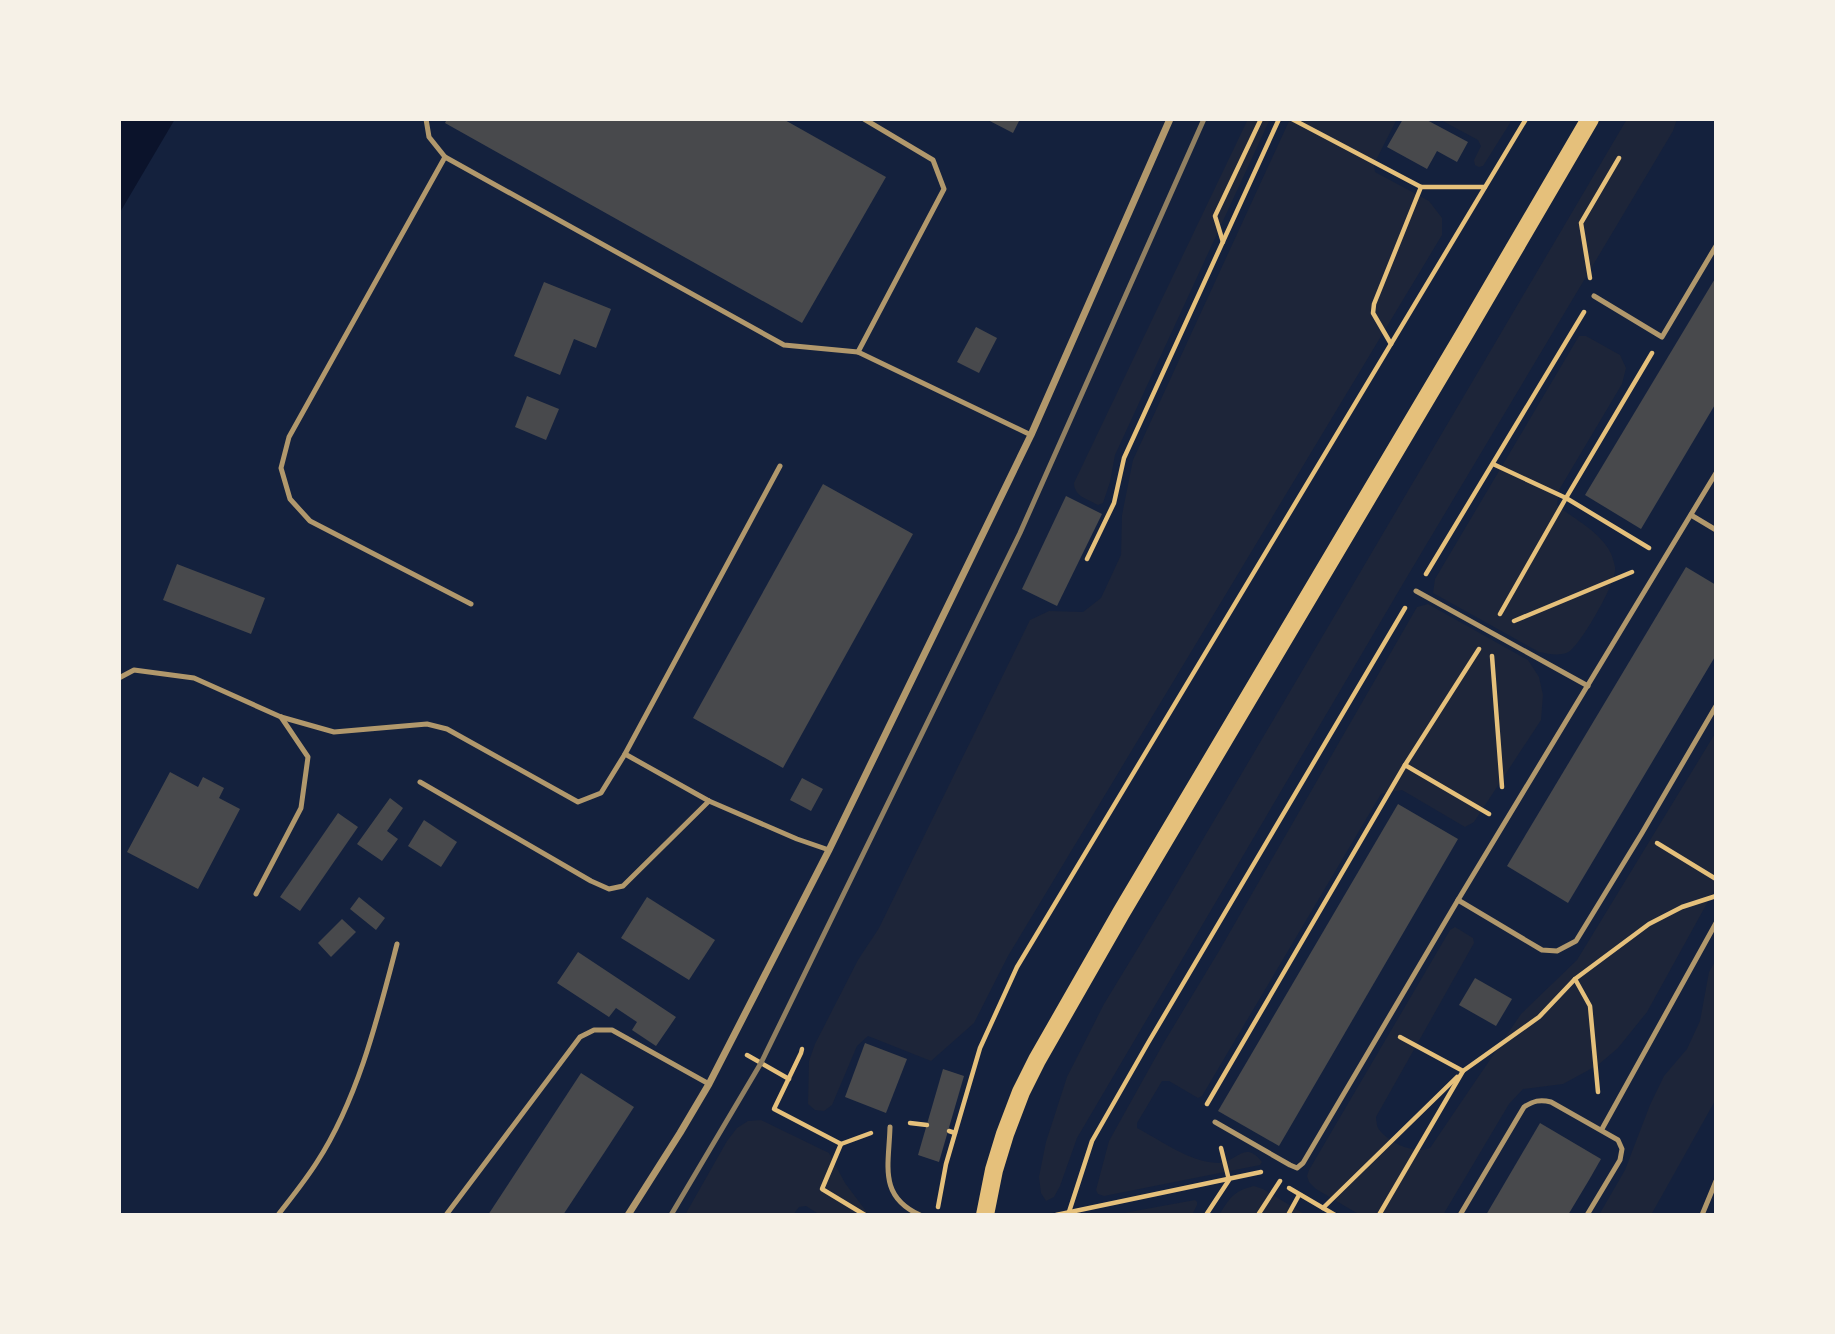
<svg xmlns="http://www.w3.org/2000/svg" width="1835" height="1334" font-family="Barlow,sans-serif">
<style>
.green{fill:#1d2539}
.water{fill:#0b132b}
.building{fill:#48494c}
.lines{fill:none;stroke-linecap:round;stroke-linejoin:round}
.path{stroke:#e5c07b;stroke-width:4.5}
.service{stroke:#b1986c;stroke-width:5}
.minor{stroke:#b1986c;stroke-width:7}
.primary{stroke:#e5c07b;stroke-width:18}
.rail{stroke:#918062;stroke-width:5}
</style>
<rect width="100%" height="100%" fill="#14213d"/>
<!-- green -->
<g class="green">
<path d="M1248,119h22l-155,336 -5,27 -7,21 -5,2c-11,-6 -24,-9 -24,-22z"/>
<polygon points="1290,119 1397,119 1374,164 1375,172 1429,201 1442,218 1442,235 1008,956 974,1023 931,1061 868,1036 857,1046 832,1105 824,1111 815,1110 808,1104 809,1061 815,1044 858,960 879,928 1030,620 1049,611 1083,612 1101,598 1121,555 1122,515 1133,460"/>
<polygon points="1439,119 1510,119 1510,123 1483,166 1479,167 1475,165 1474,160 1481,146 1478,140"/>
<polygon points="1627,119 1677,119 1673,131 1404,582 1077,1138 1060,1186 1054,1197 1046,1201 1041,1193 1039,1177 1046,1142 1067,1077 1104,1004 1169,897"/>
<path d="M1579,336h7l34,19 6,13 -4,16 -63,106 -2,15c18,15 46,28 55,51 1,4 4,11 3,15 -1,15 -33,71 -45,80 -9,6 -21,3 -31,1l-106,-59 2,-14z"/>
<path d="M1428,604l100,56 11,17 4,18 -2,25 -67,102 -9,5 -63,-37 -21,4 -179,302 -4,2 -29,-17h-7l-25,42v5c25,13 52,34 81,35 19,0 26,-24 44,-1l-2,3 -156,31 -6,-2 -2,-4 13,-49 54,-97 56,-93 198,-344z"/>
<path d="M1716,732v155l-69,125 -29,36 -20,17 -35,19 -40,5 -14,15 -66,111h-83l-44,-26 -7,-7 -2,-6 2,-6 141,-240 5,-3 18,11 1,5 -98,174c0,2 1,9 2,11 9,14 37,27 52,20l91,-134 56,-54z"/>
<polygon points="1716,960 1716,1099 1651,1215 1599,1215 1625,1170 1650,1105 1664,1076 1687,1049 1700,1021 1709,972"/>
<polygon points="761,1120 829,1153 845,1183 869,1215 820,1215 806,1206 799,1207 793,1215 685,1215 727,1141 737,1128 748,1121"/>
<path d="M1254,1186l9,3 43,26h-87c11,-17 14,-24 35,-29z"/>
<polygon points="1195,1200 1197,1202 1197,1205 1192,1215 1113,1215"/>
</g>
<!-- water -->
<polygon class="water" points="119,119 175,119 119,214"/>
<!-- building -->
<g class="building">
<polygon points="447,119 783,119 886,177 802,323 445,123"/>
<polygon points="986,119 1020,119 1013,133"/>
<polygon points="1403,119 1425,119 1468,142 1457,162 1437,151 1427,169 1387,147"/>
<polygon points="1716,277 1716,403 1641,529 1585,495"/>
<polygon points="544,282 611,309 596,348 574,339 560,375 514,356"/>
<polygon points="976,327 997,338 979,373 957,362"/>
<polygon points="527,396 559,409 546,440 515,427"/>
<polygon points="823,484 913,534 783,768 693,718"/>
<polygon points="1066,496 1102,514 1057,606 1022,589"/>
<polygon points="177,564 265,598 251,634 163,600"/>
<polygon points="1686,567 1716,585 1716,655 1568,903 1507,866"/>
<polygon points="170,772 198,787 203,777 224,788 219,798 240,809 198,889 127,852"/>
<polygon points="802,778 823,789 811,811 790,800"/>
<polygon points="390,798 403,808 387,831 398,839 382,861 357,844"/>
<polygon points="1398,804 1458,839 1279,1146 1218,1111"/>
<polygon points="338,813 358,827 300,911 280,897"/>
<polygon points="424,820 457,842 441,867 408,846"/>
<polygon points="359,897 385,918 376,930 350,909"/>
<polygon points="647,897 715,940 689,980 621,938"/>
<polygon points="342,919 356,932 331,957 318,943"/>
<polygon points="578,952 676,1017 656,1046 632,1030 637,1022 616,1008 609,1017 557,983"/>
<polygon points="1475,978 1512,999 1496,1026 1459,1005"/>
<polygon points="865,1043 907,1059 886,1113 845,1097"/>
<polygon points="943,1069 964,1076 939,1162 918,1155"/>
<polygon points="581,1073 634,1107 606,1150 563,1215 488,1215"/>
<polygon points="1540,1123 1601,1159 1589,1180 1568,1215 1486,1215"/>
</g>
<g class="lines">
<!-- path -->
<g class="path">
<polyline points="1292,119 1421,187"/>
<polyline points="1223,242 1215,216 1261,119"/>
<polyline points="1590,278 1581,223 1619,158"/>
<polyline points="1391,344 1373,313 1374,304 1421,187 1485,187"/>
<polyline points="1493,464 1566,498 1649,548"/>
<polyline points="1087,559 1114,503 1124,458 1279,119"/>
<polyline points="1426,574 1584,312"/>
<polyline points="1500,614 1566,498 1652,353"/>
<polyline points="1514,621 1632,572"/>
<polyline points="1492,656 1502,787"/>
<polyline points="1405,765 1489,814"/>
<polyline points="1657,843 1716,879"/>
<polyline points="1575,979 1590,1006 1598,1092"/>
<polyline points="1400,1037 1463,1071"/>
<polyline points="802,1049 801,1053 774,1109 841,1144 871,1133"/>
<polyline points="747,1055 789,1079"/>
<polyline points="1207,1104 1405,765 1479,649"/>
<polyline points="910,1123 927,1125"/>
<polyline points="949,1131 955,1133"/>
<polyline points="841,1144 822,1189 865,1215"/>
<polyline points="1289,1188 1335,1215"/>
<polyline points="938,1207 946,1164 980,1048 1017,967 1526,119"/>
<polyline points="1323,1208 1457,1077"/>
<polyline points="1056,1215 1261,1172"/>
<polyline points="1068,1215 1092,1141 1148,1043 1405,608"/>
<polyline points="1206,1215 1229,1180 1221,1148"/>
<polyline points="1258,1215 1280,1181"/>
<polyline points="1288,1215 1299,1195"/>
<polyline points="1379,1215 1463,1071 1539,1017 1575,979 1649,924 1682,907 1716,896"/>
</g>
<!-- service -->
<g class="service">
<polyline points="426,119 429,137 445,157 784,345 858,352 1031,435"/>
<polyline points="445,157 289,437 281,468 290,499 310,521 471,604"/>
<polyline points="1594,296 1662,337 1716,246"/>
<polyline points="858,352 944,189 933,160 864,119"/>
<polyline points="1691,515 1716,530"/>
<polyline points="1416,591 1588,686"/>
<polyline points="119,678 134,670 194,678 281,717 334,732 427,724 447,729 578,802 601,793 625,754 709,801 797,839 829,850"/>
<polyline points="625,754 780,466"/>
<polyline points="420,782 591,881 609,889 623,886 709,801"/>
<polyline points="256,894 301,808 308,757 281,717"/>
<polyline points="1458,900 1542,950 1557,951 1576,941 1642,833 1716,706"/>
<polyline points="1215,1122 1290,1165 1297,1168 1303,1163 1458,900 1716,473"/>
<path d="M890,1127c-1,38 -12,69 30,88"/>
<polyline points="1602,1129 1716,923"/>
<path d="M278,1215c13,-17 27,-34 39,-53 41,-63 61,-145 80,-218"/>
<polyline points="446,1215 580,1037 594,1030 612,1030 709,1084"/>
<path d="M1460,1215l64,-108c9,-6 16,-8 27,-5l67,38 4,9 -2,11 -33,55"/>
<polyline points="1702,1215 1716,1181"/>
</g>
<!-- minor -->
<polyline class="minor" points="628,1215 680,1133 709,1084 829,850 1031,435 1170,119"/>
<!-- primary -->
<polyline class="primary" points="985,1215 994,1170 1005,1134 1021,1092 1037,1060 1121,913 1465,333 1590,119"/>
<!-- rail -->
<polyline class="rail" points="671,1215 761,1063 1020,533 1204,119"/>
</g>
<!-- border -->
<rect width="1835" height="1334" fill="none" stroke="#f6f1e7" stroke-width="242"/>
</svg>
